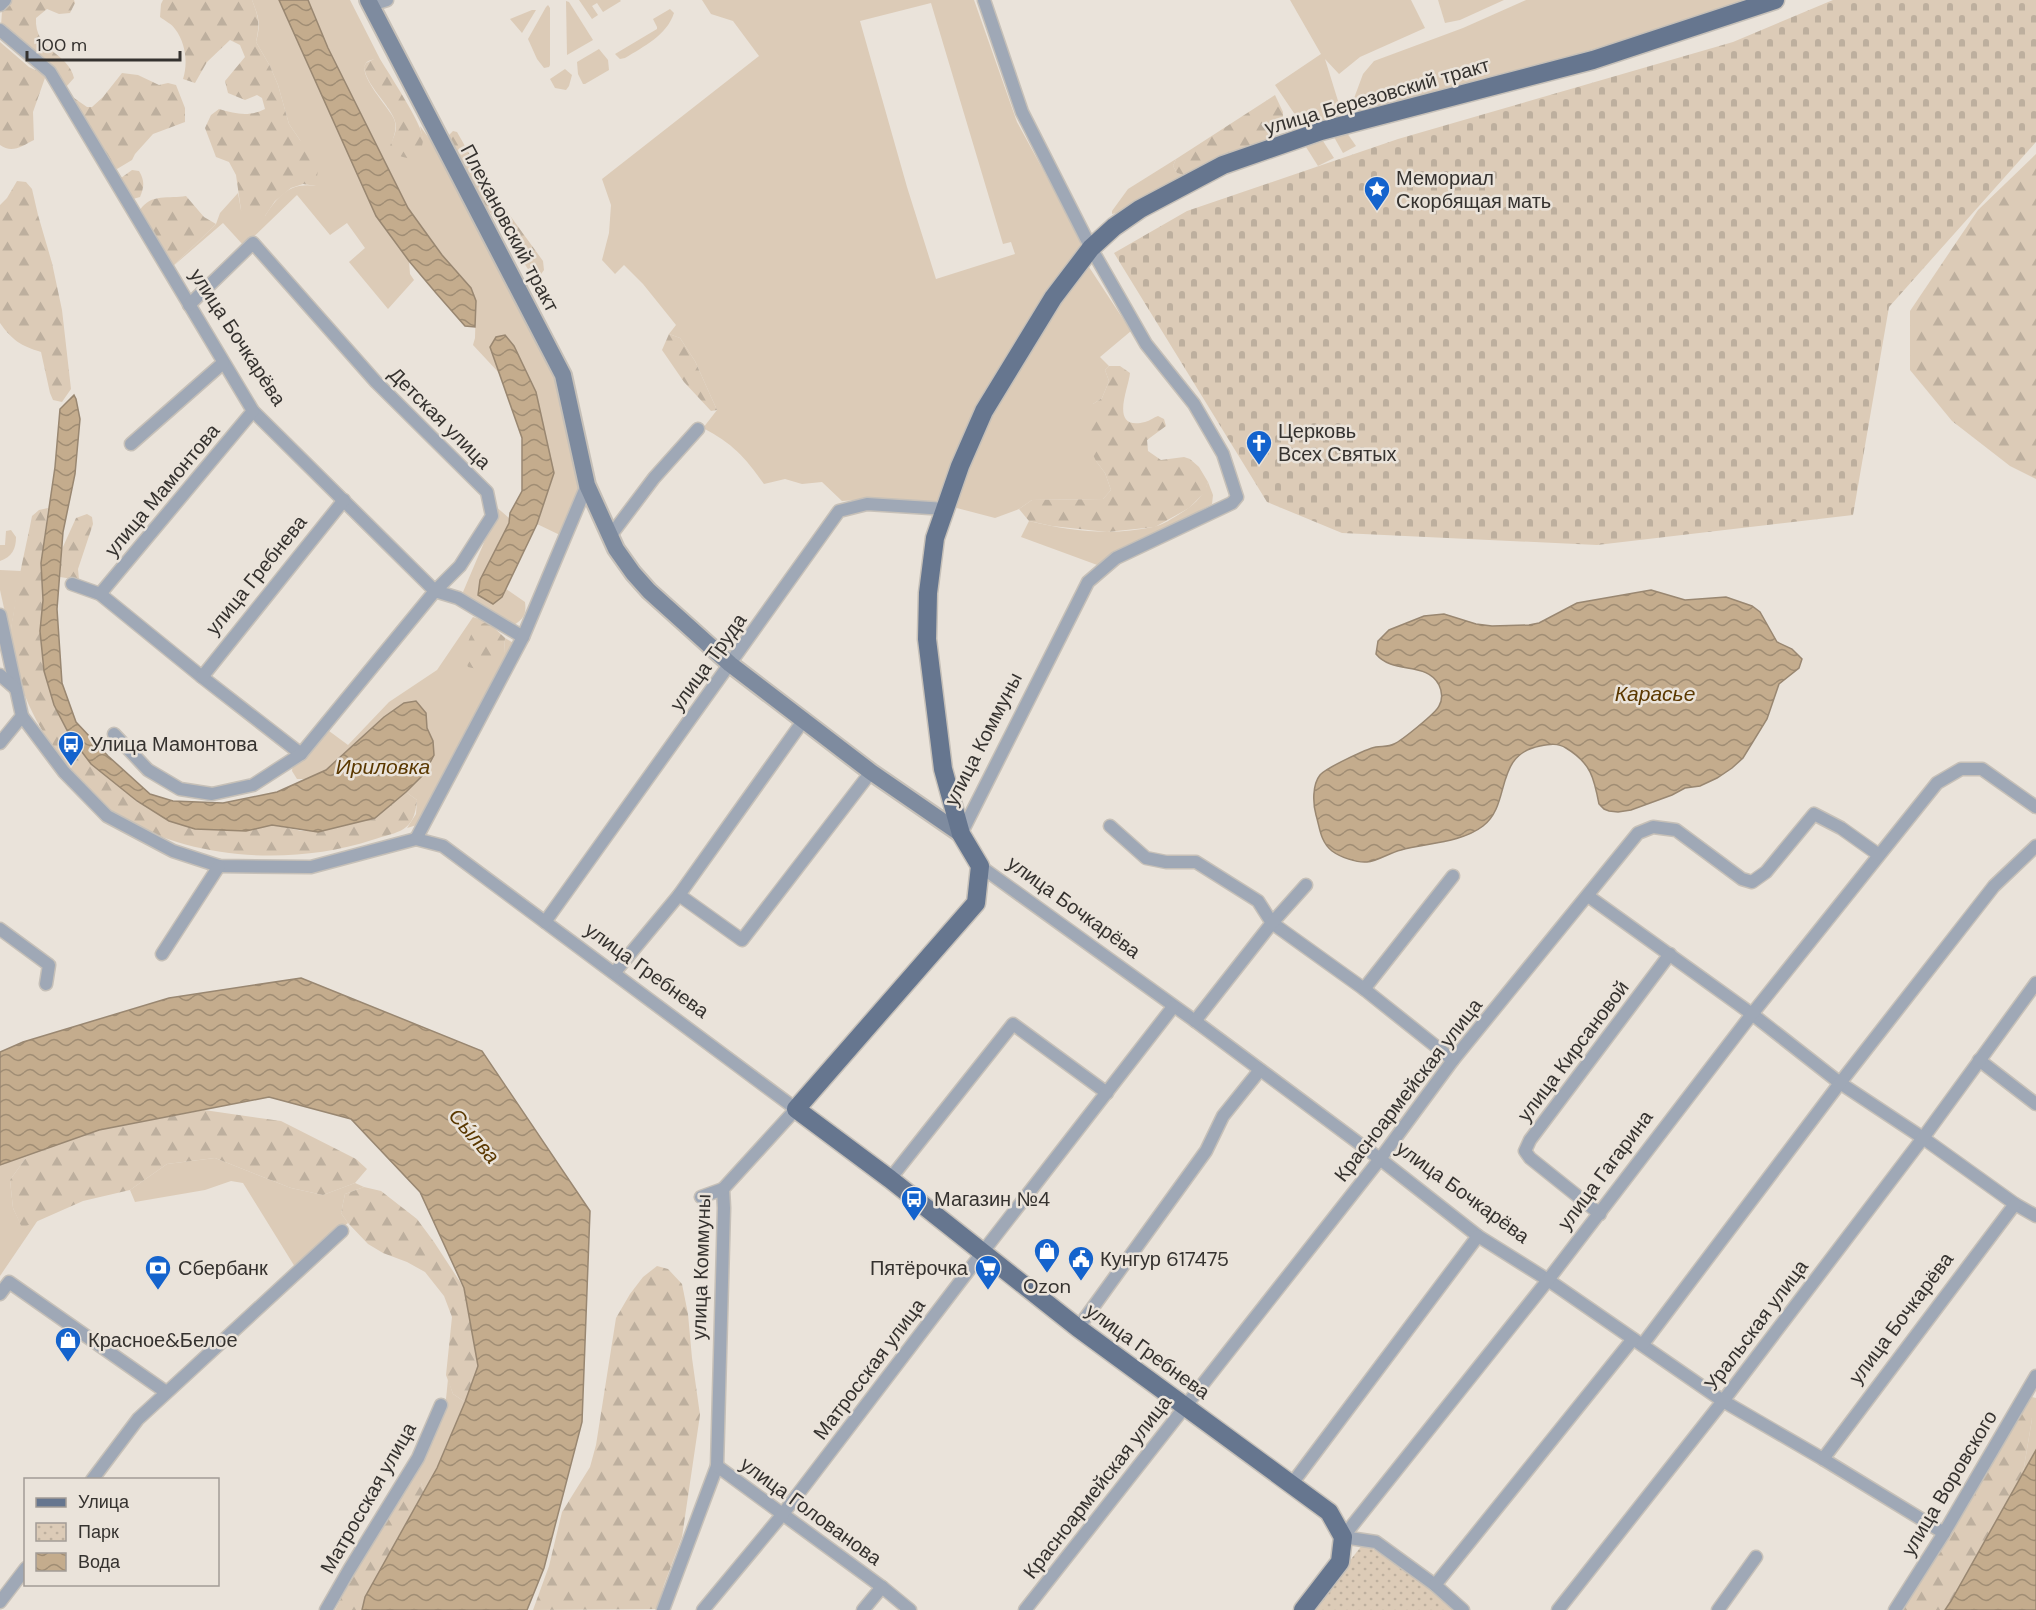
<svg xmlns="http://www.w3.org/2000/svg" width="2036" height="1610" font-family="'DM Sans',sans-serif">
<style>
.grass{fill:#dccbb7;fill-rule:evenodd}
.forest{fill:url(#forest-firs)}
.cemetery{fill:url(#cemetery-stones)}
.park{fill:url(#park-dots)}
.water{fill:url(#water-waves);stroke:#998771;stroke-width:1.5}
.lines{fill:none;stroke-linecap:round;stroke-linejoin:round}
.street-casing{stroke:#c6c0b8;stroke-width:15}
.secondary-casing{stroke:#c6c0b8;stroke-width:20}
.primary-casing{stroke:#c6c0b8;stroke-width:21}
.street{stroke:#9fa8b6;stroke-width:12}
.secondary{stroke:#7e8b9f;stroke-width:16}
.primary{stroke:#66768f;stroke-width:18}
.labels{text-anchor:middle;stroke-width:5;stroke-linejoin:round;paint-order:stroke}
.street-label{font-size:20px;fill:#35322f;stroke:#eae3da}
.poi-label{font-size:20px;fill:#35322f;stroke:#eae3da;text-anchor:start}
.water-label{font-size:21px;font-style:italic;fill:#5a3800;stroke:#eae3da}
</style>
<defs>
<pattern id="forest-firs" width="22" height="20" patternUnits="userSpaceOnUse" patternTransform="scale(1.5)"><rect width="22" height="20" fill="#dccbb7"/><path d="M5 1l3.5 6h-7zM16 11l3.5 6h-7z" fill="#bdaf9e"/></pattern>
<pattern id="cemetery-stones" width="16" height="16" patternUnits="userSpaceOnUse" patternTransform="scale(1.5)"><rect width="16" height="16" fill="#dccbb7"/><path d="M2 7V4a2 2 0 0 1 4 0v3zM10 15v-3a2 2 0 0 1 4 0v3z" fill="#bdaf9e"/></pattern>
<pattern id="park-dots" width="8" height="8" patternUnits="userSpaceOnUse" patternTransform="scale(1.5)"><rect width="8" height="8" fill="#dccbb7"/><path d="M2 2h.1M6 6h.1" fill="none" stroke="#bdaf9e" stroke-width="1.8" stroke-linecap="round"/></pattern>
<pattern id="water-waves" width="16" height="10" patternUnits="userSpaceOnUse" patternTransform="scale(1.5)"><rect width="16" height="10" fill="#c4ac8d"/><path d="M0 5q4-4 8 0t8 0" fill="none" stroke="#a08d74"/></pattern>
</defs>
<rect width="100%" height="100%" fill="#eae3da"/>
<!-- grass -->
<g class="grass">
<path d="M252,0h27l97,216 33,45 1,13 4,6 -26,29 -39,-47 16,-14 -18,-25 -17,12 -33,-40 -53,51 -21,-23 -51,44 44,-43 4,-11 18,-20 3,17 24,6c13,-20 25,-34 51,-30l-16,-46 -11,-16 -11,-39 -8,-19 -14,-24c5,-19 3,-24 -4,-42z"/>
<path d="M308,0h42l30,59c-40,-1 9,47 14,60 4,10 -1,18 -3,27l32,-6 -3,-14 19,26 118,218 26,117 -21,49 -25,-12 17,-51 -18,-81 -22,-46 -24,1 10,27 -27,-29 2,-7 1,-37 -5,-13 -29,-33 -34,-47 -80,-160z"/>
<polygon points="579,0 620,0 621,1 603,12 597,3 592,6 598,15 592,19"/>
<path d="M702,0h272l43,122 67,123 -144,259 -68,-5 -30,2 -20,-19 -20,2 -17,-5 -21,5c-20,-28 -31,-40 -61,-56l14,-18 -22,-49 -15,-23 -11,-4 7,-9 -33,-41 -19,-19 -9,9 -13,-14 7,-27 2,-28 -9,-26 157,-123 -26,-35 -22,-7zM931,3l72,241 8,-2 4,12 -79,25 -29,-92 -47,-166z"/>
<polygon points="1290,0 1411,0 1425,28 1360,57 1339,74 1325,59 1339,104 1335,116 1311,125 1300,122 1275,85 1321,54"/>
<polygon points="1438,0 1504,0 1460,20 1445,23"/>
<path d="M1526,0h219c-128,46 -260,80 -392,114v-13l10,-27 11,-13 89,-33z"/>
<polygon points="566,1 569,2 593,40 567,55"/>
<polygon points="548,5 550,8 550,65 549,67 544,68 537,59 528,39 546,7"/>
<path d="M670,9l4,4c-7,22 -31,34 -49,45l-5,1 -5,-5 42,-25v-2l-4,-8z"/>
<polygon points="532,10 536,10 522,33 510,19"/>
<polygon points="599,49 608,60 609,70 585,84 583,84 578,74 577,62"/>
<polygon points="565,69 572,75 569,86 566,90 555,88 550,79"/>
<polygon points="1347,133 1356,146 1343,153 1334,137"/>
<polygon points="1323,141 1334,158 1318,166 1306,147"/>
<polygon points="1176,159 1173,166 1177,173 1184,175 1121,212 1112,214 1112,211 1128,189"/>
<polygon points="1087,264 1131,331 1100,357 1109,366 1105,370 1109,381 1102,398 1093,404 1096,461 1105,473 1111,490 1103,499 1032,500 1019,509 995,518 953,507 986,414"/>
<path d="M1208,482l5,13 -1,9 -93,50 -19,12 -79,-29 8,-16c40,10 83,15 124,6 10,-2 20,-9 28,-14 13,-8 23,-17 27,-31z"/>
<path d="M494,505l15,13v5l-29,57 22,17 4,-8 19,13c2,14 -3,18 -14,25l-47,-29 -1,-6 31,-73z"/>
<path d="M11,530l5,7c0,12 -4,20 -16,24v-16h5l1,-14z"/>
<polygon points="0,570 21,571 10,635 0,590"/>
<polygon points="473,617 488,622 504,653 505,638 515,644 417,825 407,828 416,814 417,800 406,792 424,774 434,755 433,741 427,728 426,713 384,717 326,770 306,779 297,779 292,771 293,764 325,728 348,745 389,702 437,670"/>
<polygon points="28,1155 10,1180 13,1208 22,1227 38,1220 0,1276 0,1165"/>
<polygon points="215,1158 291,1188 323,1195 355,1183 364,1187 345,1194 341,1213 348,1223 295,1267 243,1183 231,1181 205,1190 135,1202 130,1190 167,1164"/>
<polygon points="448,1379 453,1394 465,1402 437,1468 424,1491 421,1483 409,1481 446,1399"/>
<polygon points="2028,1396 2036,1398 2036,1450 2023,1473 2032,1419 2022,1408"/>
</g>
<!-- forest -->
<g class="forest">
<path d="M12,0h62l1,3 -5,10 -11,1 -12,-5 -11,9c-2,33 32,34 38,60l-8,9 -65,-61 1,-15z"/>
<path d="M163,0h89c7,18 8,23 4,42l14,24 8,19 11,39 11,16 19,20 -3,26 -13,-2 -12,4 -16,13 -10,15 -15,8 -9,-14 -5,-35 -7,-13 -13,-5 -11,-29 6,-13 8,-6c17,5 30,8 46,0l-3,-11 -5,-3 -12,5 -17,-7 -3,-12 20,-24 -5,-12 -10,-5 -23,22 -12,21 -12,-4c5,-15 3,-36 -8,-50 -3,-5 -10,-8 -15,-12l1,-13z"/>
<path d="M0,42l29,25 17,8 -13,37 1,28c-12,6 -22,14 -34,5z"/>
<path d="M374,59h6c9,15 43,66 43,80 0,9 -5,16 -11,20 -10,-2 -17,-3 -22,-13 2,-5 6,-13 6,-19 0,-18 -29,-38 -32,-60l2,-4z"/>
<polygon points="122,73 138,75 159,85 168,83 176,85 185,108 185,122 153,134 135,154 132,160 117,169 111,164 72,104 74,98 87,107 92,107 103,97"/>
<polygon points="1275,95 1283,112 1283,128 1270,139 1184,175 1177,173 1173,166 1176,159"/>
<polygon points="453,131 457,132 485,181 543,261 544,270 539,277 534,278 469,181 447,137"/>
<polygon points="2036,154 2036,479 2010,466 1952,421 1910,370 1910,311 1978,210"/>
<path d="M132,170l7,1c6,10 5,16 1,26l-7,2 -13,-16 1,-5z"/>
<path d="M17,181l9,1 6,7 6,26 14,48 10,47 9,79 -9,13 -9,-2 -3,-7 -9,-41c-20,-6 -29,-12 -41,-29v-118l7,-7z"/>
<path d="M186,196l18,21 12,7 -44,43 -29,-48 -3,-9c11,-17 29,-11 46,-14z"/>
<polygon points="669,334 680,338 695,361 717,410 711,411 684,382 662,350"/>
<path d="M1109,366h11l10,7c-1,15 -22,58 15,49 5,-1 9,-5 13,-6l6,3 2,7 -19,14 1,11 13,9 23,-3 6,2 9,8 9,15 -3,10 -16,16 -34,19 -48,5 -55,-6 -23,-5 -10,-12 13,-9 71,-1 8,-9 -6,-17 -9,-12 -12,-25 1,-17 8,-15 9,-6 7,-17 -4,-11z"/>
<path d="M48,508l-7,55 2,37 -3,31 4,40 10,34 16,31 67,66 109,28 26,-5 30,6 73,-13 31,-26 11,8c-3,33 -18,31 -45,40 -80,26 -178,20 -251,-22 -9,-5 -16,-14 -24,-21 -45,-41 -81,-98 -86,-160 -1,-9 2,-19 3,-27 4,-32 12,-63 18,-94l7,-6z"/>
<polygon points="87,514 92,517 93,524 78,569 79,580 60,577 62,549 76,518"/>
<path d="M488,622l17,16 -1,15c-13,14 -17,19 -36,14 -6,-15 2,-43 20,-45z"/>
<polygon points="204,1110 281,1121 356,1159 367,1169 355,1183 323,1195 291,1188 215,1158 167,1164 130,1190 83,1201 22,1228 13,1208 10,1180 28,1155 99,1130"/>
<polygon points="364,1187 381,1191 417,1219 434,1242 464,1288 478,1366 465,1402 453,1394 446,1375 452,1317 444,1296 425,1272 407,1262 383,1253 368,1244 348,1223 341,1213 345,1194"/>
<polygon points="657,1266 668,1269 682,1284 688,1314 692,1358 700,1415 682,1537 664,1585 657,1609 533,1610 549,1566 562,1512 590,1467 596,1445 616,1318 630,1294 643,1277"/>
<polygon points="2022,1408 2029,1411 2032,1419 2023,1473 1951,1601 1945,1610 1897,1610"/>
<polygon points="416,1479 421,1483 424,1491 365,1597 362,1610 335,1610 353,1576 409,1481"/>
</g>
<!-- cemetery -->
<polygon class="cemetery" points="1833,0 2036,0 2036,142 1889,307 1853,515 1597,545 1342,533 1267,502 1114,253 1187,211 1398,139 1733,42"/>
<!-- park -->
<polygon class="park" points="1363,1544 1373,1549 1437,1593 1456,1610 1311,1610"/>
<!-- water -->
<g class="water">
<polygon points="279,0 308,0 328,48 408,208 442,255 471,288 476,301 475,327 465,326 436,293 409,261 376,216"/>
<polygon points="505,335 514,346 536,392 554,473 537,524 502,597 493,604 478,595 480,580 509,523 510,513 522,491 522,438 490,347 496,337"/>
<polygon points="74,395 76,399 80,419 75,474 63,532 57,609 62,683 76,722 108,756 150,794 173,801 223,803 277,792 326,770 384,717 404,703 416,701 426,713 427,728 433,741 434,755 424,774 406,792 375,818 318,832 272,825 246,831 195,829 169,821 137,801 91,764 70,736 54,705 44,671 40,631 43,600 41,563 55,467 60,409"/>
<path d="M1651,590l34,10 41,-3 26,9 8,6 17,30 15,7 10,10 -3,9 -20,16 -12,35 -24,39 -11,10 -15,10 -17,8 -15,2 -13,7 -41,15 -13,2 -9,-1 -5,-2 -5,-5c-5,-26 -8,-41 -33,-56 -8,-5 -16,-4 -26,-2 -47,9 -28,58 -57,80 -22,17 -57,17 -82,24 -12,3 -23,11 -34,12 -10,1 -27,-5 -35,-11 -12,-10 -12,-23 -16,-36 -3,-11 -4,-30 4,-40 6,-7 46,-26 56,-28 6,-1 13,0 18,-3 7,-3 42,-31 45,-38 4,-6 3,-15 0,-21 -12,-24 -46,-10 -63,-31l2,-13 11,-11 35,-14 20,-2 32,10 16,2 37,-1 10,-2 38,-20z"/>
<polygon points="301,978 482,1051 590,1211 582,1422 544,1568 527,1610 362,1610 365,1597 437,1468 465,1402 478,1366 464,1288 420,1192 351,1119 269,1097 99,1130 0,1165 0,1052 23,1042 169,998"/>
<polygon points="2036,1450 2036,1610 1945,1610 1951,1601"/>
</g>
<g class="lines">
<!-- street casing -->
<g class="street-casing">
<g id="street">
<polyline points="0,5 5,0"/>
<polyline points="371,5 387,0"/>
<polyline points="0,30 50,72 253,411 435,591 458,598 523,637"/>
<polyline points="131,444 223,363"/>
<polyline points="611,535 654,478 698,429"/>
<polyline points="72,584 100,594 202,677 301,754"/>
<polyline points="100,594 253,411"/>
<polyline points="0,615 22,716 64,772 107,816 173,851 219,866 311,867 416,839 443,846 796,1109 723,1189 724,1208 717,1466 663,1610"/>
<polyline points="0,675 15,688"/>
<polyline points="202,677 344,500"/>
<polyline points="114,734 148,770 180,789 212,794 253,785 301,754 435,591 460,566 492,516 487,492 376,382 253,243 189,305"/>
<polyline points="0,743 22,716"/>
<polyline points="1110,826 1146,858 1166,862 1196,862 1258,901 1272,923 1364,989 1453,1060"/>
<polyline points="961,834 1088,582 1116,558 1232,503 1237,497 1223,454 1194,404 1146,344 1091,248 1022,112 984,0"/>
<polyline points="416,839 523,637 587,485"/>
<polyline points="980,866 1195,1021 1380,1159 1478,1236 1548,1280 1723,1401 1823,1459 1944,1533"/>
<polyline points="679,895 742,940 871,772"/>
<polyline points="1588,896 1752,1014 1840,1083 1923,1138 2015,1204 2036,1216"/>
<polyline points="545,922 839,511 867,504 946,509"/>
<polyline points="0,929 49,965 46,984"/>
<polyline points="162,954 219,866"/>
<polyline points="615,972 679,895 803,721"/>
<polyline points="1364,989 1453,876"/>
<polyline points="1195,1021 1272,923 1306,885"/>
<polyline points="1979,1060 2036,1104"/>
<polyline points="890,1179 1013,1024 1107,1093"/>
<polyline points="701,1197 723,1189"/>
<polyline points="1600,1214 1530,1158 1525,1151 1530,1140 1670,954"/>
<polyline points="0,1294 9,1282 166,1392"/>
<polyline points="1078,1328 1206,1151 1223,1116 1260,1070"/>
<polyline points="1643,1344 1840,1083 1994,886 2036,846"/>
<polyline points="1823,1459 2015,1204"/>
<polyline points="717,1466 882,1587 910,1610"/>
<polyline points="92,1480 138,1419 342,1231"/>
<polyline points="1291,1485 1478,1236"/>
<polyline points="1343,1537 1548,1280 1752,1014 1937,783 1961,769 1982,769 2036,807"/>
<polyline points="1343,1537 1376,1542 1435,1585 1463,1610"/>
<polyline points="1435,1585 1633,1339"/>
<polyline points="0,1602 26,1568"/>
<polyline points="326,1610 349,1570 418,1458 441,1405"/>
<polyline points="703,1610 782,1515 982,1253 1173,1007"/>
<polyline points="863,1610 882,1587"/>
<polyline points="1025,1610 1380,1159 1453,1060 1638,833 1653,827 1676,830 1742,879 1752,882 1766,872 1814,814 1841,828 1879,855"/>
<polyline points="1558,1610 1723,1401 1923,1138 2036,983"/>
<polyline points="1718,1610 1756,1557"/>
<polyline points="1895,1610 1944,1533 2036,1376"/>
</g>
</g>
<!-- secondary casing -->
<g class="secondary-casing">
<polyline id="secondary" points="368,0 563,375 587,485 616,549 633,573 649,591 730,664 871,772 961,834"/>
</g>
<!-- primary casing -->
<g class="primary-casing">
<polyline id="primary" points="1303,1610 1340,1562 1343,1537 1329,1512 1078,1328 890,1179 796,1109 976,903 980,866 961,834 943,769 927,639 928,593 935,538 960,466 984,411 1053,298 1091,248 1114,227 1140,209 1223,165 1321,131 1593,60 1775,0"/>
</g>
<!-- street -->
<use href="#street" class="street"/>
<!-- secondary -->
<use href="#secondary" class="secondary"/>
<!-- primary -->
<use href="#primary" class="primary"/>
</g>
<!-- icons -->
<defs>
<g id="sight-pin" transform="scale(1.35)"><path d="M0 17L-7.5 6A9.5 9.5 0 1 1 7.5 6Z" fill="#1463cd" stroke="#eae3da"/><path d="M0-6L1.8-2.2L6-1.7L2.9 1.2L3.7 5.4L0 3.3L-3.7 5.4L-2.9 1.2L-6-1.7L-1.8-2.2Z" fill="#fff"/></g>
<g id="church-pin" transform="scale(1.35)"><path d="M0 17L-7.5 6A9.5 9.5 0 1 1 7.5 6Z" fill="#1463cd" stroke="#eae3da"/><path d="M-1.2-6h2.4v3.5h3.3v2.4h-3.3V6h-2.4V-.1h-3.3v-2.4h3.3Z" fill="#fff"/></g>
<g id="bus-pin" transform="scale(1.35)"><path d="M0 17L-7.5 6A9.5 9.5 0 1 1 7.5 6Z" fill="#1463cd" stroke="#eae3da"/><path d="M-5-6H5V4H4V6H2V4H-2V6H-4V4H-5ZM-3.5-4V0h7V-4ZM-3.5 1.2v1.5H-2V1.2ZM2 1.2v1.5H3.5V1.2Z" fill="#fff"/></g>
<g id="shop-pin" transform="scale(1.35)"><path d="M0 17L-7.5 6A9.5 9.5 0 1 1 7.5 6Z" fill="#1463cd" stroke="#eae3da"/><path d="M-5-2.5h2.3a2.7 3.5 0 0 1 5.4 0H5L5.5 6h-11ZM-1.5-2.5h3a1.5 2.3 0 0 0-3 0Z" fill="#fff"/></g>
<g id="civic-pin" transform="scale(1.35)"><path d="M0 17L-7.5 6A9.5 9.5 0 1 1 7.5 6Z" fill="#1463cd" stroke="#eae3da"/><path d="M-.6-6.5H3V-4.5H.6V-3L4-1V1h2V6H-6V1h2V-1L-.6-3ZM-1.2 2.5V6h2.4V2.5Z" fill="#fff"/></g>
<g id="bank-pin" transform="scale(1.35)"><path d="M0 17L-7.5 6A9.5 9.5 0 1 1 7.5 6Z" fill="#1463cd" stroke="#eae3da"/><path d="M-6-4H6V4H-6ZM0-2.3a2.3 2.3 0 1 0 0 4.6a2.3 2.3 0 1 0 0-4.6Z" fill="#fff"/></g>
<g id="supermarket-pin" transform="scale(1.35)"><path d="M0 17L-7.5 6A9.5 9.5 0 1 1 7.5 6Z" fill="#1463cd" stroke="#eae3da"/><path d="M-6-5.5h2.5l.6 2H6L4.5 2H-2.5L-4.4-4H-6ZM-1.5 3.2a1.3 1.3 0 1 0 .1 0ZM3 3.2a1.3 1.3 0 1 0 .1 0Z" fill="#fff"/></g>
</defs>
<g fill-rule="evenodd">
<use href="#sight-pin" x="1377" y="189"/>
<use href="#church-pin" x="1259" y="443"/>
<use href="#bus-pin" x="71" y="744"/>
<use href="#bus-pin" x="914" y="1199"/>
<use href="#shop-pin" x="1047" y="1251"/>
<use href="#civic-pin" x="1081" y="1259"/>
<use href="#bank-pin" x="158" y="1268"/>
<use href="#supermarket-pin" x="988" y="1268"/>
<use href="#shop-pin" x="68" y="1340"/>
</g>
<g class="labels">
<!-- street labels -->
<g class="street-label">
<text transform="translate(1377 96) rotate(-16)" y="7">улица Березовский тракт</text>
<text transform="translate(510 228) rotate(62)" y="7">Плехановский тракт</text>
<text transform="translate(238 337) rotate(57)" y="7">улица Бочкарёва</text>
<text transform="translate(440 418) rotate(45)" y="7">Детская улица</text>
<text transform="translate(162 490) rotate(-50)" y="7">улица Мамонтова</text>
<text transform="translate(256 575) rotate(-51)" y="7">улица Гребнева</text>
<text transform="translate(708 662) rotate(-54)" y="7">улица Труда</text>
<text transform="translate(983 739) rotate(-63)" y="7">улица Коммуны</text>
<text transform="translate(1074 907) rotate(36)" y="7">улица Бочкарёва</text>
<text transform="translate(647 970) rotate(36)" y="7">улица Гребнева</text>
<text transform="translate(1573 1051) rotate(-53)" y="7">улица Кирсановой</text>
<text transform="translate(1408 1090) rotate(-52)" y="7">Красноармейская улица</text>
<text transform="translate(1605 1170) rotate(-53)" y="7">улица Гагарина</text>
<text transform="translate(1463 1192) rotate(36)" y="7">улица Бочкарёва</text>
<text transform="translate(701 1267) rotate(-88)" y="7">улица Коммуны</text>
<text transform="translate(1901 1318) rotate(-53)" y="7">улица Бочкарёва</text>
<text transform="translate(1756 1325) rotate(-53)" y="7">Уральская улица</text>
<text transform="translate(1148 1351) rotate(36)" y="7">улица Гребнева</text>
<text transform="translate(869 1369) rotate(-53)" y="7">Матросская улица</text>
<text transform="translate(1949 1483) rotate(-59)" y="7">улица Воровского</text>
<text transform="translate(1097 1487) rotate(-52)" y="7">Красноармейская улица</text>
<text transform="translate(368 1498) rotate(-60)" y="7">Матросская улица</text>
<text transform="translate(811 1511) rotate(36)" y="7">улица Голованова</text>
</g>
<!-- poi labels -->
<g class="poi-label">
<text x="1396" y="185">Мемориал<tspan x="1396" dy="23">Скорбящая мать</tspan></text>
<text x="1278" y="438">Церковь<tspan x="1278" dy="23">Всех Святых</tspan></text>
<text x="90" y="751">Улица Мамонтова</text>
<text x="934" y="1206">Магазин №4</text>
<text x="1100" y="1266">Кунгур 617475</text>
<text x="178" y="1275">Сбербанк</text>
<text x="968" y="1275" text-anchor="end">Пятёрочка</text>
<text x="1047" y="1293" text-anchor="middle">Ozon</text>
<text x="88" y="1347">Красное&amp;Белое</text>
</g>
<!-- water labels -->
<g class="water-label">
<text x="1655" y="701">Карасье</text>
<text x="383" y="774">Ириловка</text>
<text transform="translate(474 1136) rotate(49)" y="7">Сы́лва</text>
</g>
</g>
<!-- legend -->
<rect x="24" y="1478" width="195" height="108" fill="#eae3da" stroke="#a29c96" stroke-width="1.5"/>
<rect x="36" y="1498" width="30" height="9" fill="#66768f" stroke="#a29c96" stroke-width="1.5"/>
<text x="78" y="1508" font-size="18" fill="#35322f">Улица</text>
<rect x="36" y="1523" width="30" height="18" fill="url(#park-dots)" stroke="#a29c96" stroke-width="1.5"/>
<text x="78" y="1538" font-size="18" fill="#35322f">Парк</text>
<rect x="36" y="1553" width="30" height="18" fill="url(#water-waves)" stroke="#a29c96" stroke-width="1.5"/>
<text x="78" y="1568" font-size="18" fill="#35322f">Вода</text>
<!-- scale -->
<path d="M27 51v9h153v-9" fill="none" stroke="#35322f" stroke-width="3"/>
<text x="36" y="51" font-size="18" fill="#35322f" stroke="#eae3da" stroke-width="4.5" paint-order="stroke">100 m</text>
</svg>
